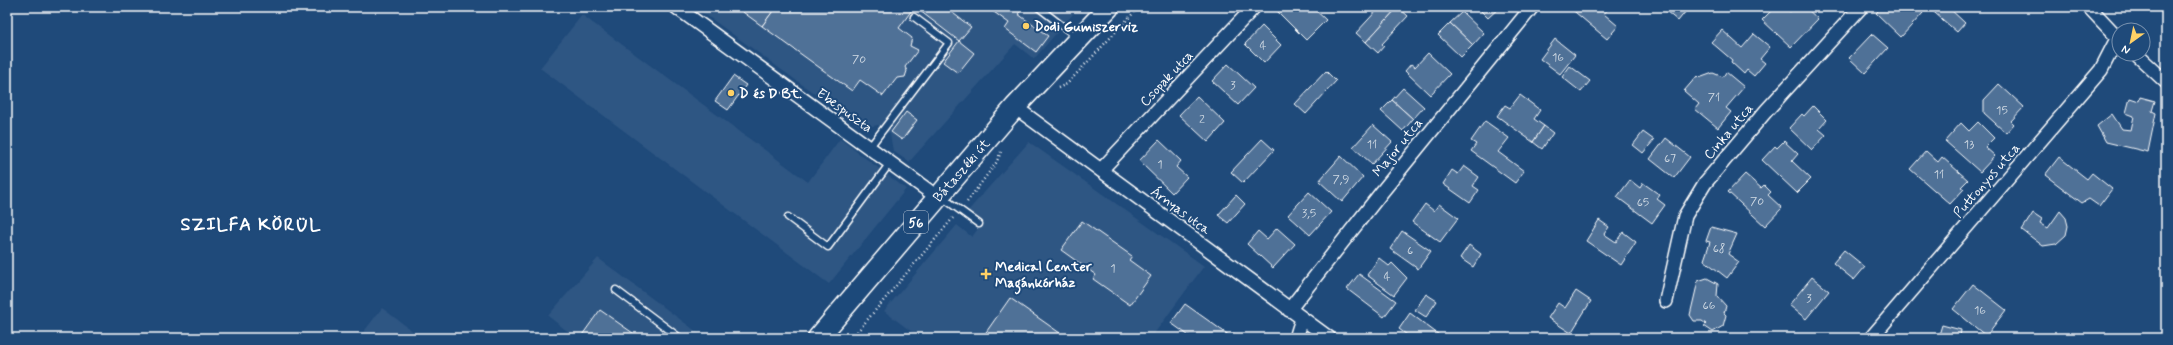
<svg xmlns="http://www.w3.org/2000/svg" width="2173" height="345" font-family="Mynerve,sans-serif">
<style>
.built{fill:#2e5683}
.building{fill:#507197;stroke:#fff}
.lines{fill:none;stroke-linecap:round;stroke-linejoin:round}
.lane-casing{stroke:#fff;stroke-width:9}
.street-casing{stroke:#fff;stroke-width:16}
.primary-casing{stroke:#fff;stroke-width:23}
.path{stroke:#fff;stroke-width:2.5;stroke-dasharray:1 3;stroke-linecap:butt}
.lane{stroke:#1f4a7a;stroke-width:6}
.street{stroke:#1f4a7a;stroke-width:13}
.primary{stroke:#1f4a7a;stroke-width:20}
.poi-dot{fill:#ffd166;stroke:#1f4a7a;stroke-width:1.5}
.labels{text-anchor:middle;stroke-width:4;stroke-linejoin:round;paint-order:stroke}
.number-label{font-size:12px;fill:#d3dce5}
.shield{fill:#1f4a7a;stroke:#bcc9d7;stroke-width:1}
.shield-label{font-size:13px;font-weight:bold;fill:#fff}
.poi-label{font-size:14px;font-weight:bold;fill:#fff;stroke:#1f4a7a;text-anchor:start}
.street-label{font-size:14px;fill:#fff;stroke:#1f4a7a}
.district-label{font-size:18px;font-weight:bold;letter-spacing:1px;fill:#fff;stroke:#1f4a7a}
</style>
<rect width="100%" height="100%" fill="#1f4a7a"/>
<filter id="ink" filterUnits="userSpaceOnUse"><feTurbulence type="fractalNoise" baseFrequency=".025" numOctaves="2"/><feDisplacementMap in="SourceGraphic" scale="8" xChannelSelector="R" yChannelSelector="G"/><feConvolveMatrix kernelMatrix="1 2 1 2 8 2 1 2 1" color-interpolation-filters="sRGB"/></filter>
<g filter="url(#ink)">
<!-- built -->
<g class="built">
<polygon points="695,7 1079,7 1034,59 1015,44 909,162 893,151 890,134 878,125 862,128"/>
<polygon points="582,15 808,182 840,139 906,189 829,284 540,68"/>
<polygon points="1029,142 1204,266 1151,338 920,338 884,311 957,225 972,237 982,223 967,212"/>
<polygon points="598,258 705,338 576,338 548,316"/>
<polygon points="382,308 422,338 359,338"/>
</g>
<!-- building -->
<g class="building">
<polygon points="736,7 776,7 762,26"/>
<polygon points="776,7 914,7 899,28 912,38 910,46 918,50 905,67 907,71 905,77 897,78 883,96 860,80 852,91 762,26"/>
<polygon points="915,7 945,7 971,27 959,41"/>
<polygon points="987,7 1019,7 1022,9 1018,14 1048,36 1036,52 1005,29 1009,23"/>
<polygon points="1281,7 1312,7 1326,20 1306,40 1277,11"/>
<polygon points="1380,7 1398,7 1366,42 1356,33"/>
<polygon points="1398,7 1408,16 1382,44 1384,46 1378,53 1366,42"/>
<polygon points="1477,7 1500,7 1488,18"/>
<polygon points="1569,7 1604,7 1607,10 1604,14 1618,26 1607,39"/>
<polygon points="1661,7 1682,7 1686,11 1678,21"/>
<polygon points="1775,7 1785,7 1790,12 1794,7 1805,7 1818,19 1791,47 1762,20"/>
<polygon points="1882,7 1898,7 1901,10 1904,7 1917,7 1923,13 1901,37 1876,13"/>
<polygon points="1928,7 1948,7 1965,23 1957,32"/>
<polygon points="1462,12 1484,33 1473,45 1450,23"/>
<polygon points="1450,23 1473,45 1461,57 1438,35"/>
<polygon points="1262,26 1281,45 1264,63 1245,44"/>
<polygon points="1722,30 1742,48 1754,34 1770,47 1760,59 1765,63 1754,76 1747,70 1744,74 1731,62 1732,60 1711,42"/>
<polygon points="1872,34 1888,48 1865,73 1849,58"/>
<polygon points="1555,39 1575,55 1560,74 1540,59"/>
<polygon points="959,41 974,53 958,73 943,62"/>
<polygon points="1428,53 1450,74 1430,95 1405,71 1411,64 1415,67"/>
<polygon points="1228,64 1254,88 1238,105 1212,81"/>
<polygon points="1570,66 1590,81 1581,92 1562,77"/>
<polygon points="1326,71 1336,81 1306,114 1295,104"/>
<polygon points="1726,72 1744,87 1726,108 1731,112 1718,128 1695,109 1699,104 1684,91 1697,76 1699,78 1713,73 1723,77"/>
<polygon points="733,76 746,85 728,110 715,101"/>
<polygon points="1999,84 2024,107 2011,121 2014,124 2006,133 1984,113 1984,100"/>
<polygon points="1403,88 1424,107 1413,119 1392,100"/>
<polygon points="1520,95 1540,110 1534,119 1544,126 1533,142 1497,116 1505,105 1510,108"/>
<polygon points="1197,96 1225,123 1208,142 1179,115"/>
<polygon points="2140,97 2155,101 2152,111 2156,113 2148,152 2106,142 2097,126 2112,114 2122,129 2131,130 2134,116 2126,113 2130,98 2139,101"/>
<polygon points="1392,100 1413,119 1403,131 1381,111"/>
<polygon points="1813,106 1827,120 1819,129 1826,135 1812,150 1789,128 1802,114 1804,116"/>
<polygon points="906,112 917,120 902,140 891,132"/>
<polygon points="1485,121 1509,138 1498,152 1524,171 1515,183 1471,151 1476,144 1471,141"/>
<polygon points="1978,122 1994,138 1985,147 1995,156 1980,172 1945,141 1961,123 1969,131"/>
<polygon points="1373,125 1392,142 1372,164 1353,147"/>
<polygon points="1544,126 1553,133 1542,149 1533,142"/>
<polygon points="1643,132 1654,140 1643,153 1633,145"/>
<polygon points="1666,138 1690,157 1674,178 1650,159"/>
<polygon points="1262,139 1274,150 1243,183 1231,172"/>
<polygon points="1159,140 1181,161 1176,167 1187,177 1172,193 1139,161"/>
<polygon points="1784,141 1798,154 1792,161 1811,179 1797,193 1762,160 1775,146 1777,148"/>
<polygon points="1926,151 1938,162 1942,157 1968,180 1961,187 1964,189 1950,204 1910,169"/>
<polygon points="1341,156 1363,177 1342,202 1319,181"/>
<polygon points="2059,157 2087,179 2092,173 2112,189 2099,206 2089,199 2082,203 2045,175"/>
<polygon points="1464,166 1479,177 1473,186 1479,190 1470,203 1443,184 1452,170 1458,174"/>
<polygon points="1745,174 1761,188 1764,185 1771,192 1768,195 1782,208 1765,226 1728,192"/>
<polygon points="1630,180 1640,188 1643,183 1660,195 1657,199 1665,205 1652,223 1617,197"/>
<polygon points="1309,192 1331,212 1310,235 1288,215"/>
<polygon points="1236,195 1245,204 1228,223 1218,215"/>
<polygon points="1425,204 1434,211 1439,204 1458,218 1440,242 1412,222"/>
<polygon points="2060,211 2066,218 2068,226 2066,235 2056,244 2043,246 2022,230 2033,213 2042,219 2040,223 2048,228"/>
<polygon points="1599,220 1609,227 1604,234 1616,242 1623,232 1636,242 1621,265 1586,241"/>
<polygon points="1082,221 1132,256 1129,260 1151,276 1130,305 1093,279 1096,275 1061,250"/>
<polygon points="1711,227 1737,234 1728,254 1739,262 1727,278 1704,260 1710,242 1706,241"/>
<polygon points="1277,228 1295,244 1273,268 1247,244 1258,231 1267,239"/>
<polygon points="1402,231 1431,251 1418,269 1390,249"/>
<polygon points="1469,245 1481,254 1473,267 1460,258"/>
<polygon points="1844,250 1865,267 1854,280 1833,263"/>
<polygon points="1379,258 1389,266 1392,263 1407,278 1394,295 1367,275"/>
<polygon points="1359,274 1396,301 1384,317 1347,289"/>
<polygon points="1812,277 1829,291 1806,319 1789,305"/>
<polygon points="1707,278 1718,284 1717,296 1726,306 1724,313 1726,315 1723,326 1713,332 1704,326 1706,324 1702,321 1694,321 1690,315 1698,281"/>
<polygon points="1973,284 2006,310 1986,336 1953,309"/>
<polygon points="1576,291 1591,301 1571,333 1548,318 1558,303 1565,308"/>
<polygon points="1426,294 1437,301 1426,317 1415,310"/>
<polygon points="1010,298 1067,338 982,338"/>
<polygon points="1185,304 1230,336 1229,338 1192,338 1171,323"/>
<polygon points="600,310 640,338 580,338"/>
<polygon points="1410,313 1443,338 1411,338 1399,329"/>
<polygon points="1942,325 1961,330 1960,337 1962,338 1938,338"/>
<polygon points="1233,333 1240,338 1229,338"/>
</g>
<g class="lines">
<!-- lane casing -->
<g class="lane-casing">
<g id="lane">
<polyline points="1038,7 1078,38"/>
<polyline points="869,148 949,43 914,17"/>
<polyline points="942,197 979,224"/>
<polyline points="788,217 828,247 890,163"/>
<polyline points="616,290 680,338"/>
</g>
</g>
<!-- street casing -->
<g class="street-casing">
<g id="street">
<polyline points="676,7 937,197"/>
<polyline points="2089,7 2119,39"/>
<polyline points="2136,54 2166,82"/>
<polyline points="1015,107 1329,338"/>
<polyline points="1101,170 1254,7"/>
<polyline points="1666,301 1685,216 1705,183 1766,111 1861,7"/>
<polyline points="1289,310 1381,193 1532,7"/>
<polyline points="1296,338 1302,319"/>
<polyline points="1871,338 2101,70 2118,37"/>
</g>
</g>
<!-- primary casing -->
<g class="primary-casing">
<polyline id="primary" points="818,338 1015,107 1109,7"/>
</g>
<!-- path -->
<g class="path">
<polyline points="1058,88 1067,84 1139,7"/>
<polyline points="967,202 996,163 1001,152"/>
<polyline points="852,338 953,218"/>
</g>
<!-- lane -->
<use href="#lane" class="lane"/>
<!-- street -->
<use href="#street" class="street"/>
<!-- primary -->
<use href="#primary" class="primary"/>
</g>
</g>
<!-- markers -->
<g class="poi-dot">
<circle cx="1026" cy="26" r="4"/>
<circle cx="731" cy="93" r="4"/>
<path d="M984 268h4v4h4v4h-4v4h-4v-4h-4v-4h4z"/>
</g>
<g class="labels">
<!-- number labels -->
<g class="number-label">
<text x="1263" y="49">4</text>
<text x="1558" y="61">16</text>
<text x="859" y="63">70</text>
<text x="1233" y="89">3</text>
<text x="1714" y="101">71</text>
<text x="2002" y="114">15</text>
<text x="1202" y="123">2</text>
<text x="1372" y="148">11</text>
<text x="1969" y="148">13</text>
<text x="1670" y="162">67</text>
<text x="1160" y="168">1</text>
<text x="1939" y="178">11</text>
<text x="1341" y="183">7,9</text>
<text x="1757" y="205">70</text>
<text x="1643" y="206">65</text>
<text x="1309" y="217">3,5</text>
<text x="1719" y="252">68</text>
<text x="1410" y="254">6</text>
<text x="1113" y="272">1</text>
<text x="1387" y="280">4</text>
<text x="1809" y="302">3</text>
<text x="1709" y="309">66</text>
<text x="1980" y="314">16</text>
</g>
<!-- shield labels -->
<rect class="shield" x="904" y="211" width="24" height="22" rx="3"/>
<g class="shield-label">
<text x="916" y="227">56</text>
</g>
<!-- poi labels -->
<g class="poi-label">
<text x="1034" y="31">Dodi Gumiszerviz</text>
<text x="739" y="98">D és D Bt.</text>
<text x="995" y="271">Medical Center<tspan x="995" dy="16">Magánkórház</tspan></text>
</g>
<!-- street labels -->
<g class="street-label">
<text transform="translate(1166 78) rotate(-47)" y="5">Csopak utca</text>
<text transform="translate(845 110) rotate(36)" y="5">Ebespuszta</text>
<text transform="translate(1728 131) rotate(-50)" y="5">Cinka utca</text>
<text transform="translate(1397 147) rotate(-51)" y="5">Major utca</text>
<text transform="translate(961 170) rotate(-49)" y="5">Bátaszéki út</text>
<text transform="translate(1986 180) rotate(-49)" y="5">Puttonyos utca</text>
<text transform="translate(1181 210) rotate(36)" y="5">Árnyas utca</text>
</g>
<!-- district labels -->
<g class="district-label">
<text x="251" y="230">SZILFA KÖRÜL</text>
</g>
</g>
<!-- margin -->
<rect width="2173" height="345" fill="none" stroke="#1f4a7a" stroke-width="24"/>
<rect x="12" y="12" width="2149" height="321" fill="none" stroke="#fff" stroke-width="1.5" filter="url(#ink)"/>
<!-- north arrow -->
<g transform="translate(2131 42) rotate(213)"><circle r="19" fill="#1f4a7a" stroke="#7992af"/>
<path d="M0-3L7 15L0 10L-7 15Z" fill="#ffd166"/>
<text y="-6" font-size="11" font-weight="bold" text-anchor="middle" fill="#ffffff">N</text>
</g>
</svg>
